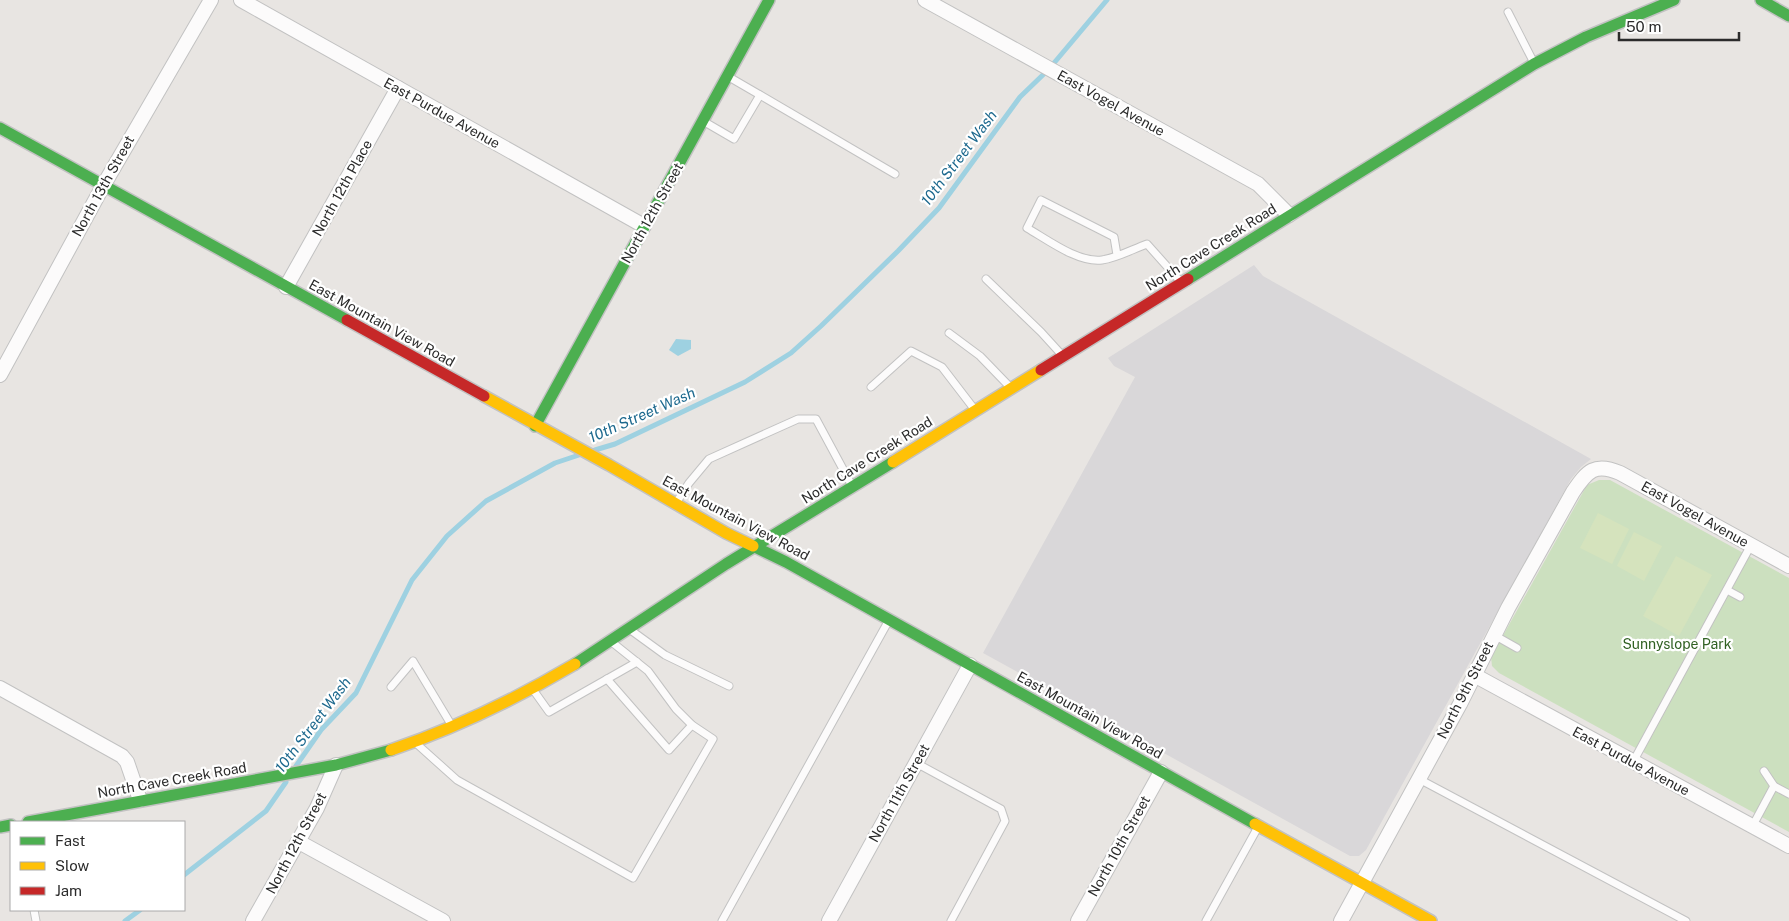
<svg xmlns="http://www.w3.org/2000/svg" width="1789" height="921" font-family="'Public Sans',sans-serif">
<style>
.industrial{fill:#d9d7d9}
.green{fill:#cce0bf}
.pitch{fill:#d5e3bd}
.water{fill:#9ed1e1}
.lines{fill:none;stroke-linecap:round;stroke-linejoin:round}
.stream{stroke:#9ed1e1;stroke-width:5}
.lane-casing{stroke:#c2c2c2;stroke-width:9}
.street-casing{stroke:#c2c2c2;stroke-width:16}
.fast-casing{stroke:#c2c2c2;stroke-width:14}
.slow-casing{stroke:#c2c2c2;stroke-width:14}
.jam-casing{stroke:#c2c2c2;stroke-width:14}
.lane{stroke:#fcfbfb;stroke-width:7}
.street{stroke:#fcfbfb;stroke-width:14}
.fast{stroke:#4caf50;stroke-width:11}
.slow{stroke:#ffc107;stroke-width:11}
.jam{stroke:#c62828;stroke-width:11}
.labels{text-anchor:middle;stroke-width:4.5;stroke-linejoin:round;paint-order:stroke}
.street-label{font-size:14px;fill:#2b2b2b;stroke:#fff}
.park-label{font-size:14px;fill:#316123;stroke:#fff}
.water-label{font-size:15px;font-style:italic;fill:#1d698e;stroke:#fff}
</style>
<rect width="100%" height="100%" fill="#e8e5e2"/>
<!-- industrial -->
<polygon class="industrial" points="1254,265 1263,276 1591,459 1581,467 1571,479 1366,850 1359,856 1350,856 983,653 1135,377 1114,366 1108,358"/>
<!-- green -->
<polygon class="green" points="1599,480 1610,480 1789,578 1789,832 1499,673 1492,666 1491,657 1587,485"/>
<!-- pitch -->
<g class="pitch">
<polygon points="1598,513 1629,529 1612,564 1580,548"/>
<polygon points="1634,532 1662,546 1644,581 1617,566"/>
<polygon points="1676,556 1712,575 1679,636 1643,616"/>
</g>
<!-- water -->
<polygon class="water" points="676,339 691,340 691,349 678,356 669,350"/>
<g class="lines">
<!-- stream -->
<g class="stream">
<polyline points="595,450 615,444 745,382 791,353 821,326 898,251 939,208 1020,97 1049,69 1107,0"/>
<polyline points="296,766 321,730 356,693 412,580 447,536 486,501 555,463 579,455"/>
<polyline points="184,875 266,811 286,782"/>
<polyline points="125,921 140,910"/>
</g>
<!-- lane casing -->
<g class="lane-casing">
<g id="lane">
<polyline points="1508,12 1533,61"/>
<polyline points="760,95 895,174"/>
<polyline points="703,121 734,139 760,95 729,77"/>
<path d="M1117,255l-3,-18 -73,-37 -14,28c21,12 51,35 75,32 15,-2 31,-11 45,-16l33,37"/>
<polyline points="986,279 1041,332 1061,354"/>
<polyline points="949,333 980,356 1009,386"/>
<polyline points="871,387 911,351 942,367 975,410"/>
<polyline points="676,503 689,483 709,459 798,419 816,419 851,484"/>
<polyline points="1727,590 1740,597"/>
<polyline points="632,631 665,655 729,686"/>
<polyline points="1494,635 1517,648"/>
<polyline points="607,679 669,750 692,725"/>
<polyline points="391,687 413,661 452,726"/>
<polyline points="534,691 549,712 637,662"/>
<polyline points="418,745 457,780 633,878 713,739 692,725 676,709 648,671 613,643"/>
<polyline points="1633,762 1751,545"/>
<polyline points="916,763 1001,809 1005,821 951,921"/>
<polyline points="1764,771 1774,786 1789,794"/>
<polyline points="1419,779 1686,921"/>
<polyline points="1752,827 1774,786"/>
<polyline points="34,910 36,921"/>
<polyline points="722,921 889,620"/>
<polyline points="1206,921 1258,827"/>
</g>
</g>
<!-- street casing -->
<g class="street-casing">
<g id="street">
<polyline points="241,0 644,226"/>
<polyline points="925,0 1258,184 1289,215"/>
<polyline points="286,287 398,88"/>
<polyline points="0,375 103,186 211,0"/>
<polyline points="1474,675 1789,846"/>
<polyline points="0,688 122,756 127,762 140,800"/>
<polyline points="299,842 443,921"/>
<polyline points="253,921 317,808 336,765"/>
<polyline points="829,921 970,665"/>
<polyline points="1078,921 1161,772"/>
<path d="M1341,921l119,-217 48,-96 65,-116c14,-21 22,-30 47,-19l169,93"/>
</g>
</g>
<!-- fast casing -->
<g class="fast-casing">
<g id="fast">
<polyline points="1761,0 1789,16"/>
<polyline points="0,128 347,320"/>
<polyline points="1188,279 1534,64 1586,37 1674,0"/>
<polyline points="535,426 769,0"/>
<polyline points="753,546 786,562 1255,824"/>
<polyline points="575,664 726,564 893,462"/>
<polyline points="28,822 336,765 391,750"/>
<polyline points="0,827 11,825"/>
</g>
</g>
<!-- slow casing -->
<g class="slow-casing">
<g id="slow">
<polyline points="484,396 609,465 726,533 753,546"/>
<polyline points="893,462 1041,370"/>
<path d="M391,750c65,-22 125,-51 184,-86"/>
<polyline points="1255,824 1431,921"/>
</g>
</g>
<!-- jam casing -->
<g class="jam-casing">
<g id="jam">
<polyline points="347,320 484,396"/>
<polyline points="1041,370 1188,279"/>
</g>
</g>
<!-- lane -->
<use href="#lane" class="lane"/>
<!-- street -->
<use href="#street" class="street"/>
<!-- fast -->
<use href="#fast" class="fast"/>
<!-- slow -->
<use href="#slow" class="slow"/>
<!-- jam -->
<use href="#jam" class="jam"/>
</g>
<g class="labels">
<!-- street labels -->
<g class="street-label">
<text transform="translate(1111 103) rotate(29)" y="5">East Vogel Avenue</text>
<text transform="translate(442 113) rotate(29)" y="5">East Purdue Avenue</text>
<text transform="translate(103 186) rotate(-61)" y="5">North 13th Street</text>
<text transform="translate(342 188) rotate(-61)" y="5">North 12th Place</text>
<text transform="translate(652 213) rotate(-61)" y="5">North 12th Street</text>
<text transform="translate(1211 247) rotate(-32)" y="5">North Cave Creek Road</text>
<text transform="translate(382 323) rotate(29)" y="5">East Mountain View Road</text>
<text transform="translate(867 460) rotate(-32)" y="5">North Cave Creek Road</text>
<text transform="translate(1695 514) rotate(29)" y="5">East Vogel Avenue</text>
<text transform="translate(736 518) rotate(28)" y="5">East Mountain View Road</text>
<text transform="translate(1465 690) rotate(-63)" y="5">North 9th Street</text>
<text transform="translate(1090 715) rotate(29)" y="5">East Mountain View Road</text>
<text transform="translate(1631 761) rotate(28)" y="5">East Purdue Avenue</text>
<text transform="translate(172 780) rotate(-10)" y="5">North Cave Creek Road</text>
<text transform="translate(899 793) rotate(-61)" y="5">North 11th Street</text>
<text transform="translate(296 843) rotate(-62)" y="5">North 12th Street</text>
<text transform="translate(1119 846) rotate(-61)" y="5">North 10th Street</text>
</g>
<!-- park labels -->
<g class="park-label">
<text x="1677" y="649">Sunnyslope Park</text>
</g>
<!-- water labels -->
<g class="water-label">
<text transform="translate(959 158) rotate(-53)" y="5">10th Street Wash</text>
<text transform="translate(642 415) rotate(-24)" y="5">10th Street Wash</text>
<text transform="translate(313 725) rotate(-53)" y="5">10th Street Wash</text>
</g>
</g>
<!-- legend -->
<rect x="10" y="821" width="175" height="90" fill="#ffffff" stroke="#aaaaaa"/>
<rect x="20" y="837" width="25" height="8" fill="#4caf50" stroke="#aaaaaa"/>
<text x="55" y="846" font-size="15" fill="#2b2b2b">Fast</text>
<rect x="20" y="862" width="25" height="8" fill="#ffc107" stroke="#aaaaaa"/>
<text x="55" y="871" font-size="15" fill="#2b2b2b">Slow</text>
<rect x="20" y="887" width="25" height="8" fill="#c62828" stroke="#aaaaaa"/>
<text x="55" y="896" font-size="15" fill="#2b2b2b">Jam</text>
<!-- scale -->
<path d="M1619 32v8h120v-8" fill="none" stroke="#2b2b2b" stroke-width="2.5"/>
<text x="1626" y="32" font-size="15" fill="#2b2b2b" stroke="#ffffff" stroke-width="4" paint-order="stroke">50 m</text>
</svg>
